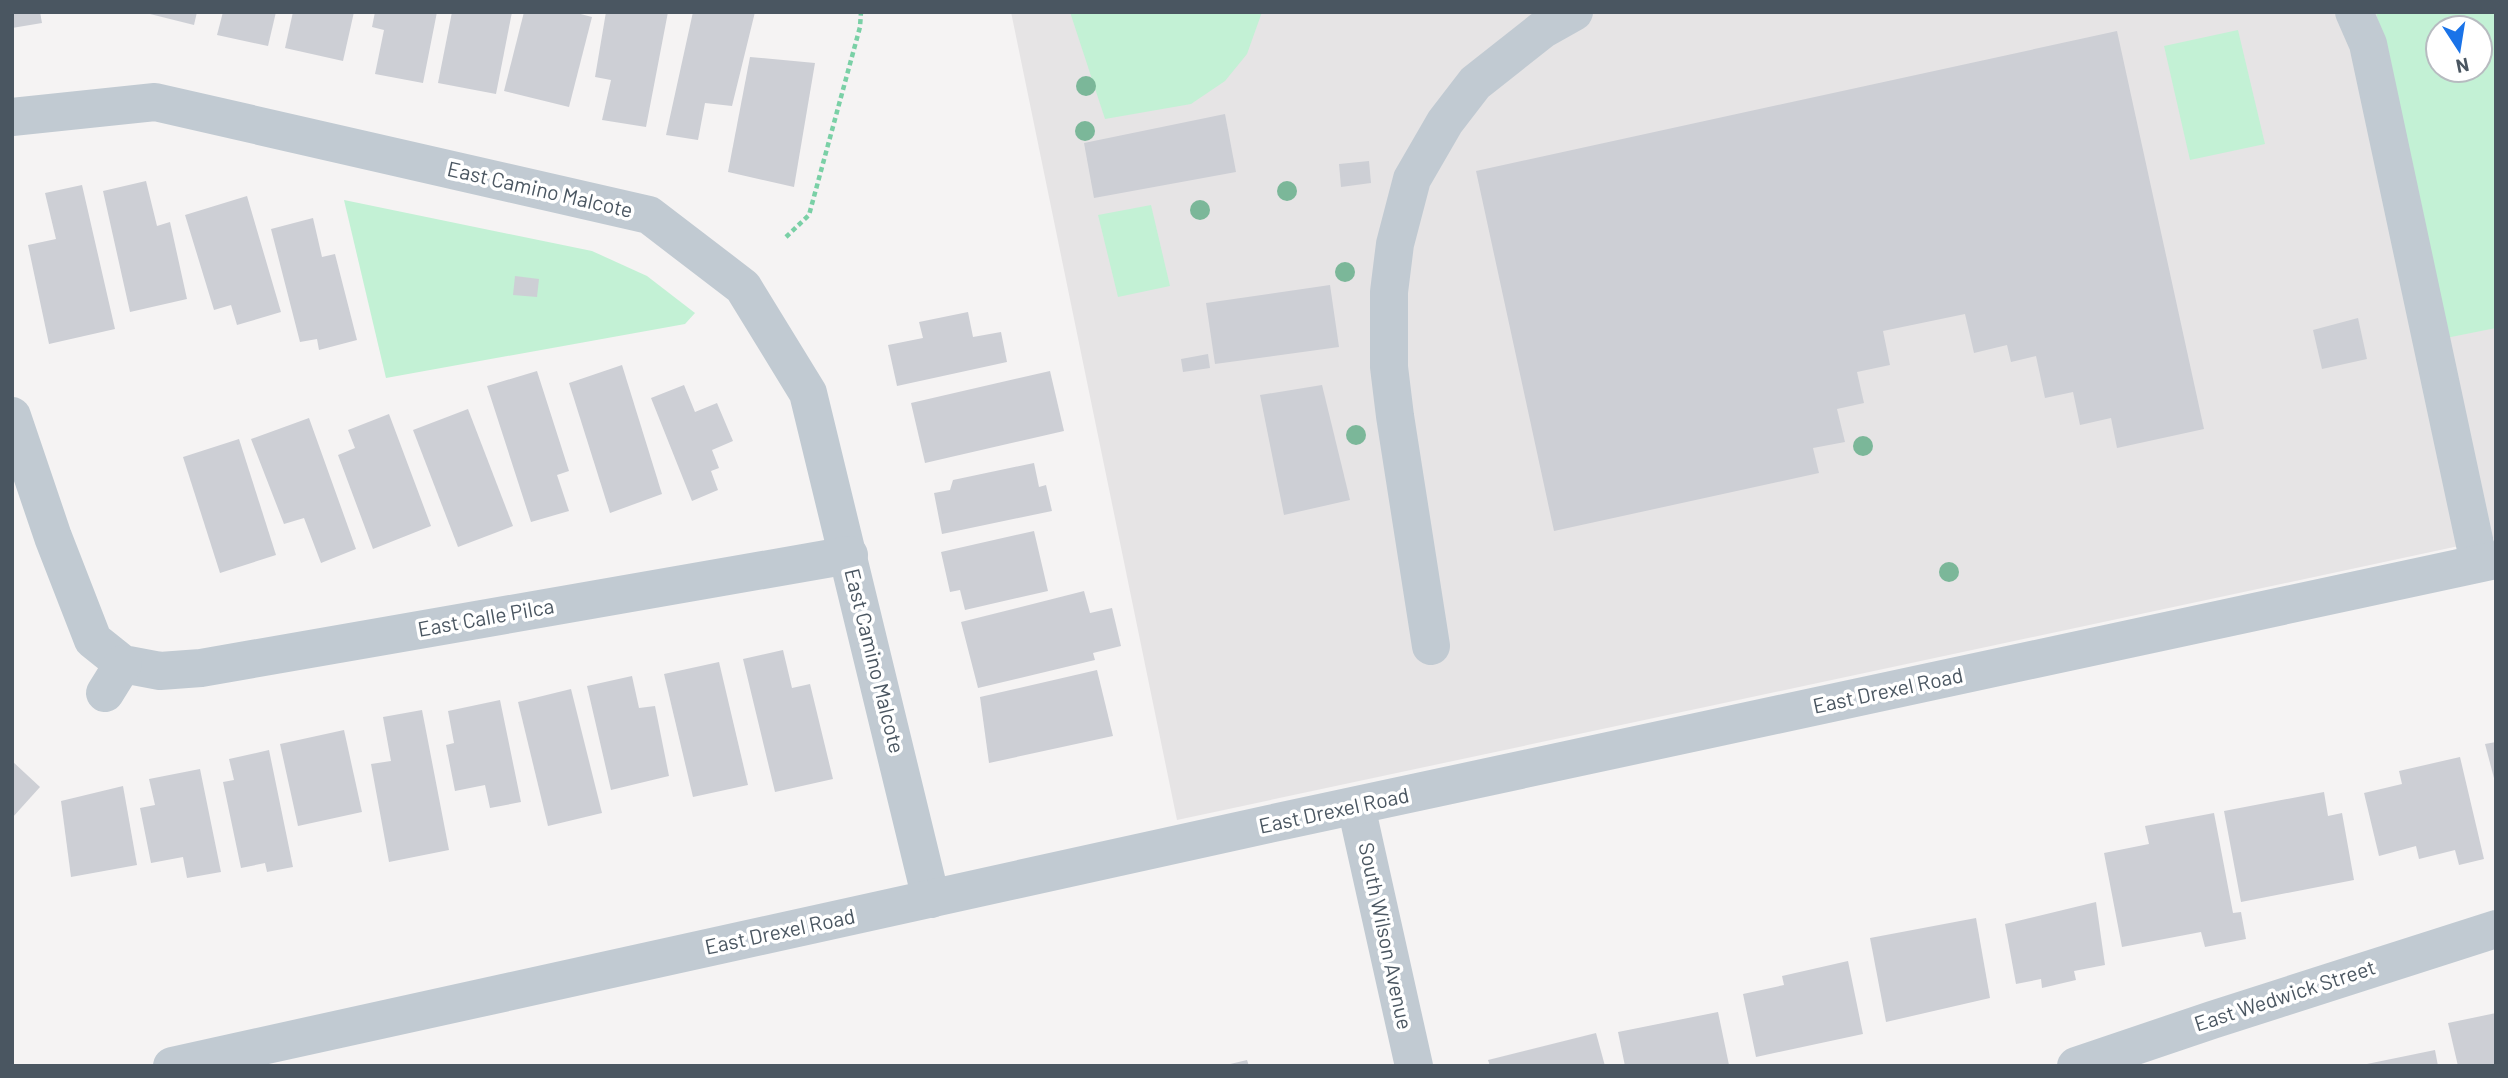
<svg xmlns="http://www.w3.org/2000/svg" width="2508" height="1078" font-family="Barlow,sans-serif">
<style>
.education{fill:#e6e4e5;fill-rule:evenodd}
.green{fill:#c3f1d5;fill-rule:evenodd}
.building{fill:#cdcfd5}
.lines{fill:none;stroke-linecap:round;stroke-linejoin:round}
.path{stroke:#7ad0a6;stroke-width:4.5;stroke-dasharray:5 3.5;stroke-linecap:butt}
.minor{stroke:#c1cad2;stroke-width:38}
.tree{fill:#7bb799}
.labels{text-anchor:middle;stroke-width:7;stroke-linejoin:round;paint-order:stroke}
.street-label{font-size:21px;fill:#4a5661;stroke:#fff}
</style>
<rect width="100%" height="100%" fill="#f5f3f3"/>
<!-- education -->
<path class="education" d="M1011,12h1485v526l-1319,282zM2438,28h42v42h-42z"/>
<!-- green -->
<g class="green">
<polygon points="1070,12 1262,12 1247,54 1225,81 1191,104 1105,119"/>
<path d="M2376,12h120v316l-55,11zM2438,28h42v42h-42z"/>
<polygon points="2238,30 2265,144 2190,160 2164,46"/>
<polygon points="344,200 592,251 647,276 695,313 685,324 386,378"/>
<polygon points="1151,205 1170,286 1118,297 1098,215"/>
</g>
<!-- building -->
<g class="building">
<polygon points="12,12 40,12 42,23 12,28"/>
<polygon points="142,12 197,12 194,25"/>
<polygon points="223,12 276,12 268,46 217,35"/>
<polygon points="293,12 354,12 343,61 285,48"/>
<polygon points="375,12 437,12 423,83 375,74 384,30 372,27"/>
<polygon points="452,12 512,12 496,94 438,83"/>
<polygon points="524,12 573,12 592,17 569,107 504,91"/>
<polygon points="606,12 668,12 646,127 602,120 611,80 595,77"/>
<polygon points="693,12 755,12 732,106 705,103 698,140 666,135"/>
<polygon points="2117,31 2204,429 2117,448 2111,418 2080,425 2073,392 2045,398 2036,356 2011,362 2007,345 1974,353 1965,314 1883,331 1890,365 1857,372 1864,403 1837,409 1845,442 1813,448 1819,473 1554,531 1476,171"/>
<polygon points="750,57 815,63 794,187 728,172"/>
<polygon points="1225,114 1236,172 1094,198 1084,143"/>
<polygon points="1369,161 1371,183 1341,187 1339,164"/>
<polygon points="146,181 157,226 170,222 187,299 130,312 103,191"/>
<polygon points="82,185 115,329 49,344 28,245 56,239 45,193"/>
<polygon points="247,196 281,312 237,325 231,305 214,310 185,215"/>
<polygon points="313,218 322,257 335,254 357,340 319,350 317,339 300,342 271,229"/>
<polygon points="515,276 539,279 537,297 513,295"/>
<polygon points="1330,285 1339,347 1215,364 1206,303"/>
<polygon points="968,312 973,337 1001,332 1007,362 897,386 888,345 923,338 919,322"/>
<polygon points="2358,318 2367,359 2322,369 2313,330"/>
<polygon points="1208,354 1210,368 1183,372 1181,359"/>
<polygon points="622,365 662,494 610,513 569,383"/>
<polygon points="537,371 569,471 557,475 569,511 531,522 487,386"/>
<polygon points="1050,371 1064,431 925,463 911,403"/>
<polygon points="684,385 695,412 717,403 733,441 712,450 719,468 711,471 718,490 692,501 651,398"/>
<polygon points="1322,385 1350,500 1284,515 1260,395"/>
<polygon points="468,409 513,526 458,547 413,430"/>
<polygon points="389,414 431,526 373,549 338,455 355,448 348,430"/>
<polygon points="309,418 356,549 321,563 304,518 284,524 251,439"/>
<polygon points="239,439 276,555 220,573 183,457"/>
<polygon points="1034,463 1039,487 1046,485 1052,511 942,534 934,493 950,490 953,480"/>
<polygon points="1034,531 1048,591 965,610 960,590 950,592 941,552"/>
<polygon points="1084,591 1090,613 1112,608 1121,646 1093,653 1095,660 978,688 961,622"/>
<polygon points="783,650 792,688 810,684 833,779 775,792 743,659"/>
<polygon points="719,662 748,785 693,797 664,674"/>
<polygon points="1097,670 1113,736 989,763 980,697"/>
<polygon points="632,676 639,708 655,706 669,776 611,790 587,686"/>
<polygon points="571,689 602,813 548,826 518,702"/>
<polygon points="500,700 521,802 490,808 485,785 455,791 446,745 454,743 448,711"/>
<polygon points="422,710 449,850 389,862 371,764 391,761 383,717"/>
<polygon points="344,730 362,812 298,826 280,744"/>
<polygon points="2496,742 2496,782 2495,782 2485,744"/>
<polygon points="269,750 293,867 267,872 265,863 241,868 223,782 234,780 229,759"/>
<polygon points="2460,757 2484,859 2459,865 2455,850 2419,859 2416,846 2379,856 2364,793 2402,784 2399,771"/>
<polygon points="12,761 40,787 12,818"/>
<polygon points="200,769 221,872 187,878 183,857 151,863 140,808 155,805 149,779"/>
<polygon points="123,786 137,865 71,877 61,801"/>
<polygon points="2324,792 2328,816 2342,813 2354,880 2241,902 2224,811"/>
<polygon points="2214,813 2233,913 2241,912 2246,939 2205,947 2201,932 2122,947 2104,853 2149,844 2145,826"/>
<polygon points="2096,902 2105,965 2074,971 2076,980 2042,988 2041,979 2016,984 2005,924"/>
<polygon points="1976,918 1990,998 1886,1022 1870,938"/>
<polygon points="1848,961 1863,1034 1756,1057 1743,994 1784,985 1782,976"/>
<polygon points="1718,1012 1729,1065 1625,1066 1618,1032"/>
<polygon points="2496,1013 2496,1066 2458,1066 2448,1023"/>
<polygon points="1596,1033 1605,1066 1490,1066 1488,1060"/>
<polygon points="2435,1050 2438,1066 2362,1066 2362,1065"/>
<polygon points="1247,1060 1249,1066 1226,1066 1226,1065"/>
</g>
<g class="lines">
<!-- path -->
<polyline class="path" points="786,237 809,215 860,27 861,12"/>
<!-- minor -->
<g class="minor">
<polyline points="2354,12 2368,44 2479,563"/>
<polyline points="12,117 155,102 649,215 743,287 808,393 931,899"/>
<polyline points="12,416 53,537 93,640 123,664 160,671 201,668 849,555"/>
<polyline points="1431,646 1395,416 1389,367 1389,292 1395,244 1412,179 1445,122 1475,83 1542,30 1574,12"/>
<polyline points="105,693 123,664"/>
<polyline points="1356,806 1414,1066"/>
<polyline points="172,1066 1269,824 2496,560"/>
<polyline points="2076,1066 2212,1020 2496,929"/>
</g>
</g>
<!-- trees -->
<g class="tree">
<circle cx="1086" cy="86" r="10"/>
<circle cx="1085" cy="131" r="10"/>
<circle cx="1287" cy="191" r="10"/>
<circle cx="1200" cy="210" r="10"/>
<circle cx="1345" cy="272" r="10"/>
<circle cx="1356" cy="435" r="10"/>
<circle cx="1863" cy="446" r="10"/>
<circle cx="1949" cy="572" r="10"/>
</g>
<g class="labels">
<!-- street labels -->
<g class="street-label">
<text transform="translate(540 190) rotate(13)" y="7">East Camino Malcote</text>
<text transform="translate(486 618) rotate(-10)" y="7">East Calle Pilca</text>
<text transform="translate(874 661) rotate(76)" y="7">East Camino Malcote</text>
<text transform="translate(1888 691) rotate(-12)" y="7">East Drexel Road</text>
<text transform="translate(1334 811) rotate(-12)" y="7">East Drexel Road</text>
<text transform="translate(780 932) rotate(-12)" y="7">East Drexel Road</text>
<text transform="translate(1385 936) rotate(78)" y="7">South Wilson Avenue</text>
<text transform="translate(2285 996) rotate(-18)" y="7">East Wedwick Street</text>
</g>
</g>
<!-- border -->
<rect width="2508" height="1078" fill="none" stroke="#4a5661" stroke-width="28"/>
<!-- north arrow -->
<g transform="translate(2459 49) rotate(168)"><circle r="33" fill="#ffffff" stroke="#b7bbc0" stroke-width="2"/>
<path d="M0-5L12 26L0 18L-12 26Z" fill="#1a73e8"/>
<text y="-10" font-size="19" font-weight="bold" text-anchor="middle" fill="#4a5661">N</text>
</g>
</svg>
